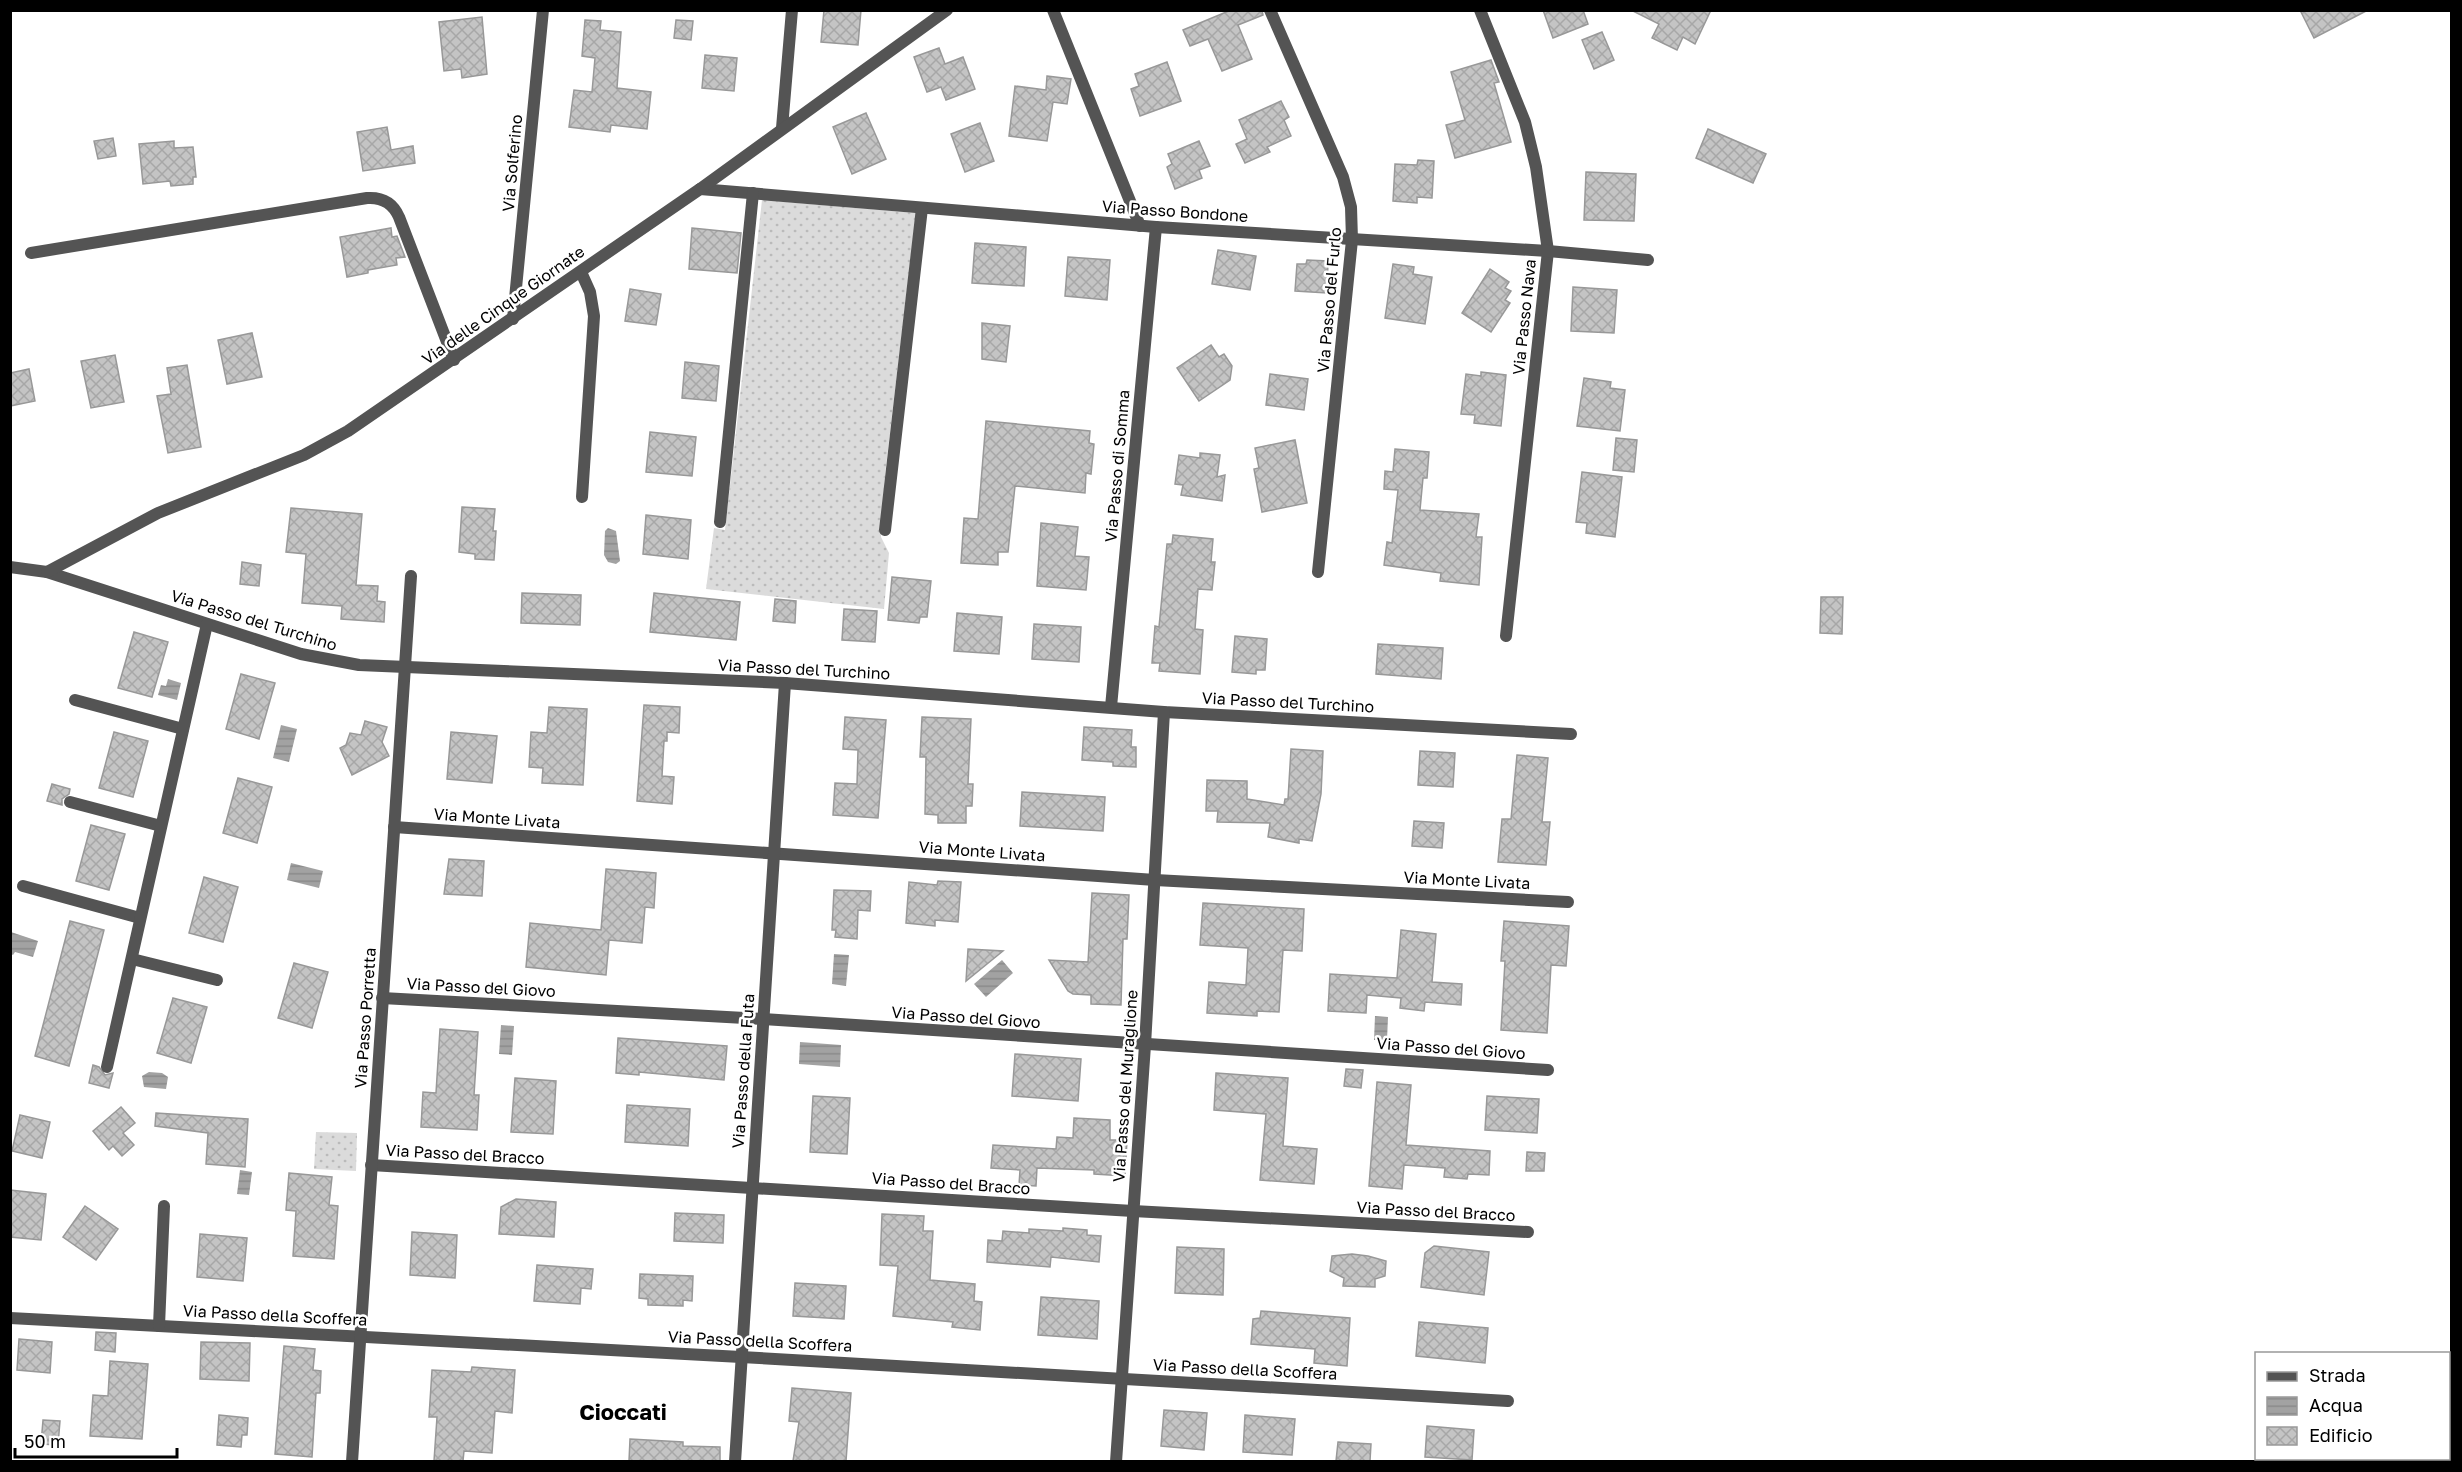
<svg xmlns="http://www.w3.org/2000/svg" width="2462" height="1472" font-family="'Golos Text',sans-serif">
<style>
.grass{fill:url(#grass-dots)}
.water{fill:url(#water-rules)}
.building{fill:url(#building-cross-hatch);stroke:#989898;stroke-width:1.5}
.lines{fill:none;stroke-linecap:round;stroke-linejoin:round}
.street{stroke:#545454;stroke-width:12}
.labels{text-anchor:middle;stroke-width:5;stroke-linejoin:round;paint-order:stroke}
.street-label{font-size:16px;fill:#000;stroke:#fff}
.district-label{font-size:22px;font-weight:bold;fill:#000;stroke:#fff}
</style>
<defs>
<pattern id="grass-dots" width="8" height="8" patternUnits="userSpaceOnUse" patternTransform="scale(1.5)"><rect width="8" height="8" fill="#dbdbdb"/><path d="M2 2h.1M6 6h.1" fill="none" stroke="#bababa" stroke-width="1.8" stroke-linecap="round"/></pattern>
<pattern id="water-rules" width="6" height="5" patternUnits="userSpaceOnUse" patternTransform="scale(1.5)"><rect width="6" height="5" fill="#a2a2a2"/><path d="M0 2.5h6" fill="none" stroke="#8a8a8a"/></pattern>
<pattern id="building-cross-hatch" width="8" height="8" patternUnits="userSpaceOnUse" patternTransform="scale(1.5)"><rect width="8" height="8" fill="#c4c4c4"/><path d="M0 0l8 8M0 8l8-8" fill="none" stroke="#a7a7a7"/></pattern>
</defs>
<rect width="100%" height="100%" fill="#fff"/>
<!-- grass -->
<g class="grass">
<polygon points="762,200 916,213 885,475 881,537 889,553 884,609 706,589 714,528 725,530"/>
<polygon points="316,1132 357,1133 356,1171 314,1169"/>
</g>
<!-- water -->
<g class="water">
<polygon points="608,528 616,531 620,561 616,564 608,562 604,555 605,531"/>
<polygon points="168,679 181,683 177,700 158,695 161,685 166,686"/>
<polygon points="281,725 297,729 289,762 273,758"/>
<polygon points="291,863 323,871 319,888 287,880"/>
<polygon points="11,932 38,941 33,957 15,952 13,955 11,954"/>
<polygon points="834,954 849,955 846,986 832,984"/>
<polygon points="1002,960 1013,973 986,997 974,984"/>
<polygon points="1375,1016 1388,1017 1387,1040 1374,1040"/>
<polygon points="501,1025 514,1026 512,1055 499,1054"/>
<polygon points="800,1042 841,1045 840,1067 799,1064"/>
<polygon points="149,1072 162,1073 168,1077 166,1089 144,1087 142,1076"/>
<polygon points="240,1170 252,1172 249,1195 237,1194"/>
</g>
<!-- building -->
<g class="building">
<polygon points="824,10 861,10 858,45 821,42"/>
<polygon points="1231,10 1262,10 1263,15 1238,25 1252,59 1222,71 1208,39 1190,46 1183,30"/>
<polygon points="1543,10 1583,10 1588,24 1553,38"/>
<polygon points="1631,10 1711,10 1695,44 1683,37 1677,50 1652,38 1659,24"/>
<polygon points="2300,10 2368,10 2314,38"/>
<polygon points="482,17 487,74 462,78 461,69 444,71 439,22"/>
<polygon points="585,20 601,21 600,30 621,32 617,88 651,92 647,129 611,125 610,132 569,127 574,90 592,92 595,58 582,56"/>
<polygon points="676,20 693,21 691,40 674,38"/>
<polygon points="1602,32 1614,60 1594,69 1582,40"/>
<polygon points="939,48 945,64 963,57 975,89 946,100 941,87 927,92 914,57"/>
<polygon points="705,55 737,58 734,91 702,88"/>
<polygon points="1491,60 1499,82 1494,83 1511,142 1455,158 1446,125 1465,120 1451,72"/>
<polygon points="1167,62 1181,101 1140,116 1131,89 1139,86 1135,74"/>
<polygon points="1047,76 1071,79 1067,104 1053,102 1047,141 1009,136 1015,86 1046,90"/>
<polygon points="1281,101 1289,117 1284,120 1291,136 1267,147 1270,152 1245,163 1236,144 1247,139 1239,120"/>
<polygon points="866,113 886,159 852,174 833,127"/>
<polygon points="980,123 994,161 965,172 951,134"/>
<polygon points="387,127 391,150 413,146 415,163 363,171 357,132"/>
<polygon points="1708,129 1766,154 1753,183 1696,158"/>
<polygon points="113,138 116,156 98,159 94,141"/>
<polygon points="174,141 174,148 193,147 196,177 193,177 193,184 171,186 170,181 143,184 139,144"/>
<polygon points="1199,141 1210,166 1199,170 1202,178 1175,189 1167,167 1172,164 1168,154"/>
<polygon points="1418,160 1434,161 1432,198 1417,197 1417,203 1393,201 1395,164 1417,165"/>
<polygon points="1586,172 1636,174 1634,221 1584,220"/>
<polygon points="391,228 392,237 397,236 405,257 396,258 397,265 368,270 368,273 347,277 340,237"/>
<polygon points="692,228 741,233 737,273 689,269"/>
<polygon points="975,243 1026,247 1024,286 972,283"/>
<polygon points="1218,250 1256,256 1250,290 1212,284"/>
<polygon points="1068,257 1110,260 1107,300 1065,296"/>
<polygon points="1307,260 1328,261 1327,293 1295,291 1297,264 1306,264"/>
<polygon points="1393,264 1414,267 1413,274 1432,277 1425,324 1385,318"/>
<polygon points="1490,269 1509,282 1505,288 1511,291 1505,300 1510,303 1491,332 1462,313"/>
<polygon points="1573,287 1617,290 1614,333 1571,331"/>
<polygon points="630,289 661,294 656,325 625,321"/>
<polygon points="982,323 1010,326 1006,362 982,359"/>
<polygon points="252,333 262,377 227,384 218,340"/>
<polygon points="1211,345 1219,357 1224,354 1232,366 1230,380 1199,401 1177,368"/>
<polygon points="115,355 124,402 91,408 81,361"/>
<polygon points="685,362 719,366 716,401 682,398"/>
<polygon points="187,365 201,447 168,453 157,396 171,394 167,368"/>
<polygon points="29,369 35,401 10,406 10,373"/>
<polygon points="1481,372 1506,375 1501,426 1474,423 1475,415 1461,414 1466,374 1481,376"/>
<polygon points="1270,374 1308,379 1304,410 1266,405"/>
<polygon points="1584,378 1611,382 1610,388 1625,390 1620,431 1577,426"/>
<polygon points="986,421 1090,431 1089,443 1094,444 1091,474 1086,473 1085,493 1015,486 1008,552 998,552 998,565 961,563 964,518 978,519"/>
<polygon points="650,432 696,437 692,476 646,472"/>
<polygon points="1616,438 1637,440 1634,472 1613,470"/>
<polygon points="1295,440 1307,503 1262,512 1254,469 1259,468 1255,448"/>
<polygon points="1395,449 1429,452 1427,478 1423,478 1420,510 1479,514 1476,537 1482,537 1479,585 1440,581 1441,573 1384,565 1387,542 1392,543 1398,490 1384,489 1385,471 1393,472"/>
<polygon points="1200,453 1220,455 1217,477 1225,475 1222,501 1181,495 1183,485 1175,484 1179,455 1200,458"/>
<polygon points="1582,472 1622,477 1615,537 1586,533 1587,523 1576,522"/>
<polygon points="462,507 495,509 493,531 496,531 494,560 475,559 475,554 459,552"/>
<polygon points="291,508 362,514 356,585 378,586 377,601 385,602 384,622 341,619 342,606 302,603 306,554 286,552"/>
<polygon points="646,515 691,520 688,559 643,554"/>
<polygon points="1041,523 1078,527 1075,556 1089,557 1086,590 1037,586"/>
<polygon points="1173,535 1213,539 1211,562 1215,562 1212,590 1198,589 1195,629 1203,630 1200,674 1159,671 1160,663 1152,663 1155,626 1159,627 1167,544 1172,544"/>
<polygon points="242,562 261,565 259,586 240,584"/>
<polygon points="892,577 931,581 927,617 920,617 919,623 888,620"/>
<polygon points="522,593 581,595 580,625 521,623"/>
<polygon points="654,593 740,602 736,640 650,632"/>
<polygon points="1821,597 1843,597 1842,634 1820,633"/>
<polygon points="775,599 796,601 795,623 773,621"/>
<polygon points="844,609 877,611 875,642 842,640"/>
<polygon points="957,613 1002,617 999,654 954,651"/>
<polygon points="1034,624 1081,627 1079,662 1032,659"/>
<polygon points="134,632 168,642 152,697 118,688"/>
<polygon points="1235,636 1267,639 1265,670 1256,670 1256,674 1232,672"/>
<polygon points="1378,644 1443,648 1441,679 1376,674"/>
<polygon points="241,674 275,683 259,739 226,729"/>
<polygon points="644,705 680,707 679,733 667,732 667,741 664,741 662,776 674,777 672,804 637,801"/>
<polygon points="549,707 587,709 583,785 542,783 543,768 529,767 531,732 547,733"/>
<polygon points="845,717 886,720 878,818 833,815 835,783 857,784 858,750 843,749"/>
<polygon points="922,717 971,719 968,784 973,784 972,806 966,806 966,823 938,823 938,815 925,814 926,757 920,757"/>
<polygon points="365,721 387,727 382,742 389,756 352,775 340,748 346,745 350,733 361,735"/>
<polygon points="1084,727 1132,730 1131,747 1136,747 1136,767 1113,766 1113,762 1082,760"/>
<polygon points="114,732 148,741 133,797 99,788"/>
<polygon points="451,732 497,736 492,783 447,779"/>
<polygon points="1291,749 1323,751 1321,794 1312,841 1299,839 1299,843 1268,837 1270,823 1217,822 1218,811 1206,811 1207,780 1247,781 1247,799 1284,805 1285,799 1288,799"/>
<polygon points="1420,751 1455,753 1453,787 1418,785"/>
<polygon points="1517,755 1548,758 1542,822 1550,822 1546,865 1498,862 1502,819 1511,819"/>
<polygon points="238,778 272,787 257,843 223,833"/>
<polygon points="52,784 70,789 69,794 62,799 62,805 47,801"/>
<polygon points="1022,792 1105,797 1103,831 1020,826"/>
<polygon points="1414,821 1444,823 1442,848 1412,846"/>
<polygon points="91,825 125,834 109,890 76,881"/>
<polygon points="449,859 484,861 482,896 444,894"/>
<polygon points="606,869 656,873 654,908 645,907 642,943 609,940 606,975 526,967 530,923 601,930"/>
<polygon points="204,877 238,887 223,942 189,933"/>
<polygon points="938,881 961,882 958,922 935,920 935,926 906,923 909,882 937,885"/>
<polygon points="834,890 871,891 870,911 858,910 857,939 835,937 836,930 832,930"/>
<polygon points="1092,893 1129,895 1127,939 1123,939 1121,1005 1091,1004 1091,995 1073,994 1068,991 1049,960 1088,962"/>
<polygon points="1203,903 1304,909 1302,951 1283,950 1279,1012 1257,1011 1257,1016 1207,1013 1209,982 1246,985 1248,948 1200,945"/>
<polygon points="70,921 104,930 69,1066 35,1056"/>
<polygon points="1504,921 1569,926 1566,966 1551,965 1547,1033 1501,1030 1505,961 1501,961"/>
<polygon points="1401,930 1436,934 1432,982 1462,984 1461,1005 1425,1002 1424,1011 1400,1008 1401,998 1367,995 1366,1013 1328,1011 1330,974 1397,978"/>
<polygon points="968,949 1003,951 966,981"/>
<polygon points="294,963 328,972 312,1028 278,1018"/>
<polygon points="173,998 207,1007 191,1063 157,1053"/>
<polygon points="440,1029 478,1032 474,1095 479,1095 477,1130 421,1127 423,1092 436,1093"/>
<polygon points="618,1038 727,1046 724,1080 639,1072 639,1075 616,1073"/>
<polygon points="1015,1054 1081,1059 1078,1101 1012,1096"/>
<polygon points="93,1065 99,1067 105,1075 113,1073 109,1088 89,1083"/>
<polygon points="1346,1069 1363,1070 1361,1088 1344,1086"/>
<polygon points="1216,1073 1288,1078 1283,1146 1317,1149 1314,1184 1260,1180 1266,1114 1214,1110"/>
<polygon points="515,1078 556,1081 553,1134 511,1132"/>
<polygon points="1377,1082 1411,1085 1406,1145 1490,1151 1489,1175 1468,1174 1467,1179 1444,1177 1445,1168 1404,1165 1402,1189 1369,1186"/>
<polygon points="813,1096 850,1098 847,1154 810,1152"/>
<polygon points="1487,1096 1539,1099 1537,1133 1485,1130"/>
<polygon points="627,1105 690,1109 688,1146 625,1142"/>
<polygon points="121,1107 135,1123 123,1133 134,1145 122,1156 113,1146 109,1150 93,1131"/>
<polygon points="156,1113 248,1119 245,1167 206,1164 208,1133 155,1126"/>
<polygon points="20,1115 50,1122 42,1158 12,1151"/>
<polygon points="1074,1118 1110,1120 1110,1140 1127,1140 1125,1176 1094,1174 1094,1170 1037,1168 1036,1186 1019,1185 1020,1170 991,1168 993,1145 1056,1149 1057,1137 1073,1138"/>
<polygon points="1527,1152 1545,1153 1544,1171 1526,1171"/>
<polygon points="289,1173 332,1177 329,1205 338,1206 334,1259 293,1256 296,1211 286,1210"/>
<polygon points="10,1190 46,1194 41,1240 10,1237"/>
<polygon points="516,1199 556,1202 554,1237 499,1234 501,1207"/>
<polygon points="85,1206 118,1229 96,1260 63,1237"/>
<polygon points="675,1213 724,1215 723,1243 674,1241"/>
<polygon points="882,1214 924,1216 923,1231 933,1231 930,1280 975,1284 974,1301 982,1302 980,1330 952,1327 953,1322 893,1316 898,1266 880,1265"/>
<polygon points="1063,1228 1087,1230 1087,1235 1101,1236 1099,1262 1051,1257 1050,1267 987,1262 988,1240 1002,1241 1003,1231 1029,1233 1029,1229 1063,1231"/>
<polygon points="412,1232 457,1235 455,1278 410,1275"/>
<polygon points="200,1234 247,1238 243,1281 197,1277"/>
<polygon points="1434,1246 1489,1252 1484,1295 1421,1287 1425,1253"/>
<polygon points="1177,1247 1224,1249 1223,1295 1175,1293"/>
<polygon points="1352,1254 1368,1256 1386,1261 1385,1276 1375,1279 1375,1287 1343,1286 1344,1278 1330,1271 1332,1256"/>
<polygon points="537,1265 593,1269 591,1289 581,1288 580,1304 534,1301"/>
<polygon points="640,1274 693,1276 692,1301 683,1300 683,1306 648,1305 648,1299 639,1298"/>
<polygon points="795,1283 846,1286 844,1319 793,1316"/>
<polygon points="1041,1297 1099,1301 1097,1339 1038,1335"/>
<polygon points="1261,1311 1350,1318 1347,1366 1314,1363 1315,1349 1251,1344 1253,1319 1260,1318"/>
<polygon points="1419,1322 1488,1328 1485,1363 1416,1356"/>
<polygon points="96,1332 116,1333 115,1352 95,1350"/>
<polygon points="19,1339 52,1342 50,1373 17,1370"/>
<polygon points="201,1342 250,1343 249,1381 200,1379"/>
<polygon points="284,1346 315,1349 313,1370 321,1371 320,1393 316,1393 312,1457 275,1454"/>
<polygon points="110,1361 148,1364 142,1439 90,1436 93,1395 108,1396"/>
<polygon points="472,1367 515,1370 512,1413 495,1411 492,1453 464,1451 463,1461 434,1461 437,1417 429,1417 432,1370 471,1372"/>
<polygon points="792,1388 851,1393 846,1461 793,1461 799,1422 789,1421"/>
<polygon points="1164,1410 1207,1413 1204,1450 1161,1446"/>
<polygon points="219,1415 248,1418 247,1435 242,1435 241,1447 217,1445"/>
<polygon points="1245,1415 1295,1419 1292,1455 1243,1452"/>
<polygon points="43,1420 60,1421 58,1445 41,1444"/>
<polygon points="1427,1426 1474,1430 1472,1460 1425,1457"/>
<polygon points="630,1439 683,1442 683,1446 720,1447 720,1461 629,1461"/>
<polygon points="1338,1442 1371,1444 1370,1461 1336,1461"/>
</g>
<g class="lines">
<!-- street -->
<g class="street">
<polyline points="1053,10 1140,226"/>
<polyline points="1270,10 1343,177 1351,207 1352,240 1318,572"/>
<polyline points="1480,10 1525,122 1536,167 1548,251 1506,636"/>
<polyline points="782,128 792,10"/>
<polyline points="700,189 1156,227 1548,251 1648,260"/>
<path d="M31,253l336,-55c15,-1 26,5 32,19l55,143"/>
<polyline points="581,272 590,292 594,316 582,497"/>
<polyline points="513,319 543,10"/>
<polyline points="720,522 753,193"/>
<polyline points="885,530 922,208"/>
<polyline points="10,567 47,572 301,654 359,665 785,683 1164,712 1571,734"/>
<polyline points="47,572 158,513 304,455 348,431 700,189 947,10"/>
<polyline points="75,700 183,729"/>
<polyline points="1111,707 1156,227"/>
<polyline points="70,802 161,826"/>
<polyline points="394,827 1155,880 1568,902"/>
<polyline points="23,886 140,918"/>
<polyline points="132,959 217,980"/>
<polyline points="382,998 763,1019 1548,1070"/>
<polyline points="107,1067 207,624"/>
<polyline points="371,1165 1133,1211 1528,1232"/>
<polyline points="10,1318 741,1357 1508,1401"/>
<polyline points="159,1326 164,1206"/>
<polyline points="352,1462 411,576"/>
<polyline points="735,1462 785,683"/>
<polyline points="1116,1462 1145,1045 1164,712"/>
</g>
</g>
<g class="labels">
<!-- street labels -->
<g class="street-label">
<text transform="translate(512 163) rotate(-85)" y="6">Via Solferino</text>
<text transform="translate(1175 211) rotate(4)" y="6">Via Passo Bondone</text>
<text transform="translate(1329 300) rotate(-85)" y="6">Via Passo del Furlo</text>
<text transform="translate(503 305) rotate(-35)" y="6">Via delle Cinque Giornate</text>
<text transform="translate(1524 317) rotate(-84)" y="6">Via Passo Nava</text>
<text transform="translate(1117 466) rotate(-85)" y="6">Via Passo di Somma</text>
<text transform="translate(254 620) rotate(17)" y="6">Via Passo del Turchino</text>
<text transform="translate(804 669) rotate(3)" y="6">Via Passo del Turchino</text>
<text transform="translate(1288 702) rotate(3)" y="6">Via Passo del Turchino</text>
<text transform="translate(497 818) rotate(4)" y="6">Via Monte Livata</text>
<text transform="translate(982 851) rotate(4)" y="6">Via Monte Livata</text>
<text transform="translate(1467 880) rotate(3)" y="6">Via Monte Livata</text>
<text transform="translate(481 987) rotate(3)" y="6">Via Passo del Giovo</text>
<text transform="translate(966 1017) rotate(4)" y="6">Via Passo del Giovo</text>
<text transform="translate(365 1018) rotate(-86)" y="6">Via Passo Porretta</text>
<text transform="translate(1451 1048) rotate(4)" y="6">Via Passo del Giovo</text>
<text transform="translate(743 1071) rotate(-86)" y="6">Via Passo della Futa</text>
<text transform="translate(1125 1086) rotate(-86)" y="6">Via Passo del Muraglione</text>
<text transform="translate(465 1154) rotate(3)" y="6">Via Passo del Bracco</text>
<text transform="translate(951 1183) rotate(4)" y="6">Via Passo del Bracco</text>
<text transform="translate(1436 1211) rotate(3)" y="6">Via Passo del Bracco</text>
<text transform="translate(275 1315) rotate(3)" y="6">Via Passo della Scoffera</text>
<text transform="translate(760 1341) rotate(3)" y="6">Via Passo della Scoffera</text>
<text transform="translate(1245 1369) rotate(3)" y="6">Via Passo della Scoffera</text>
</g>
<!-- district labels -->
<g class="district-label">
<text x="623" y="1420">Cioccati</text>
</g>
</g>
<!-- border -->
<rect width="2462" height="1472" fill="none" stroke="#000000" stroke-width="24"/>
<!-- legend -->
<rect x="2255" y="1352" width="195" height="108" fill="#ffffff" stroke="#999999" stroke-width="1.5"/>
<rect x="2267" y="1372" width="30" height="9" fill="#545454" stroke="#999999" stroke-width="1.5"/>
<text x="2309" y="1382" font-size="18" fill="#000000">Strada</text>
<rect x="2267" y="1397" width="30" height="18" fill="url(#water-rules)" stroke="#999999" stroke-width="1.5"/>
<text x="2309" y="1412" font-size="18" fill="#000000">Acqua</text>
<rect x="2267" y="1427" width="30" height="18" fill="url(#building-cross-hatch)" stroke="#999999" stroke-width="1.5"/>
<text x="2309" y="1442" font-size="18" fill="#000000">Edificio</text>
<!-- scale -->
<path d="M15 1448v9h162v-9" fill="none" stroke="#000000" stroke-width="3"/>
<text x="24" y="1448" font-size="18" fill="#000000" stroke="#ffffff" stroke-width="4.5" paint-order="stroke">50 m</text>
</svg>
